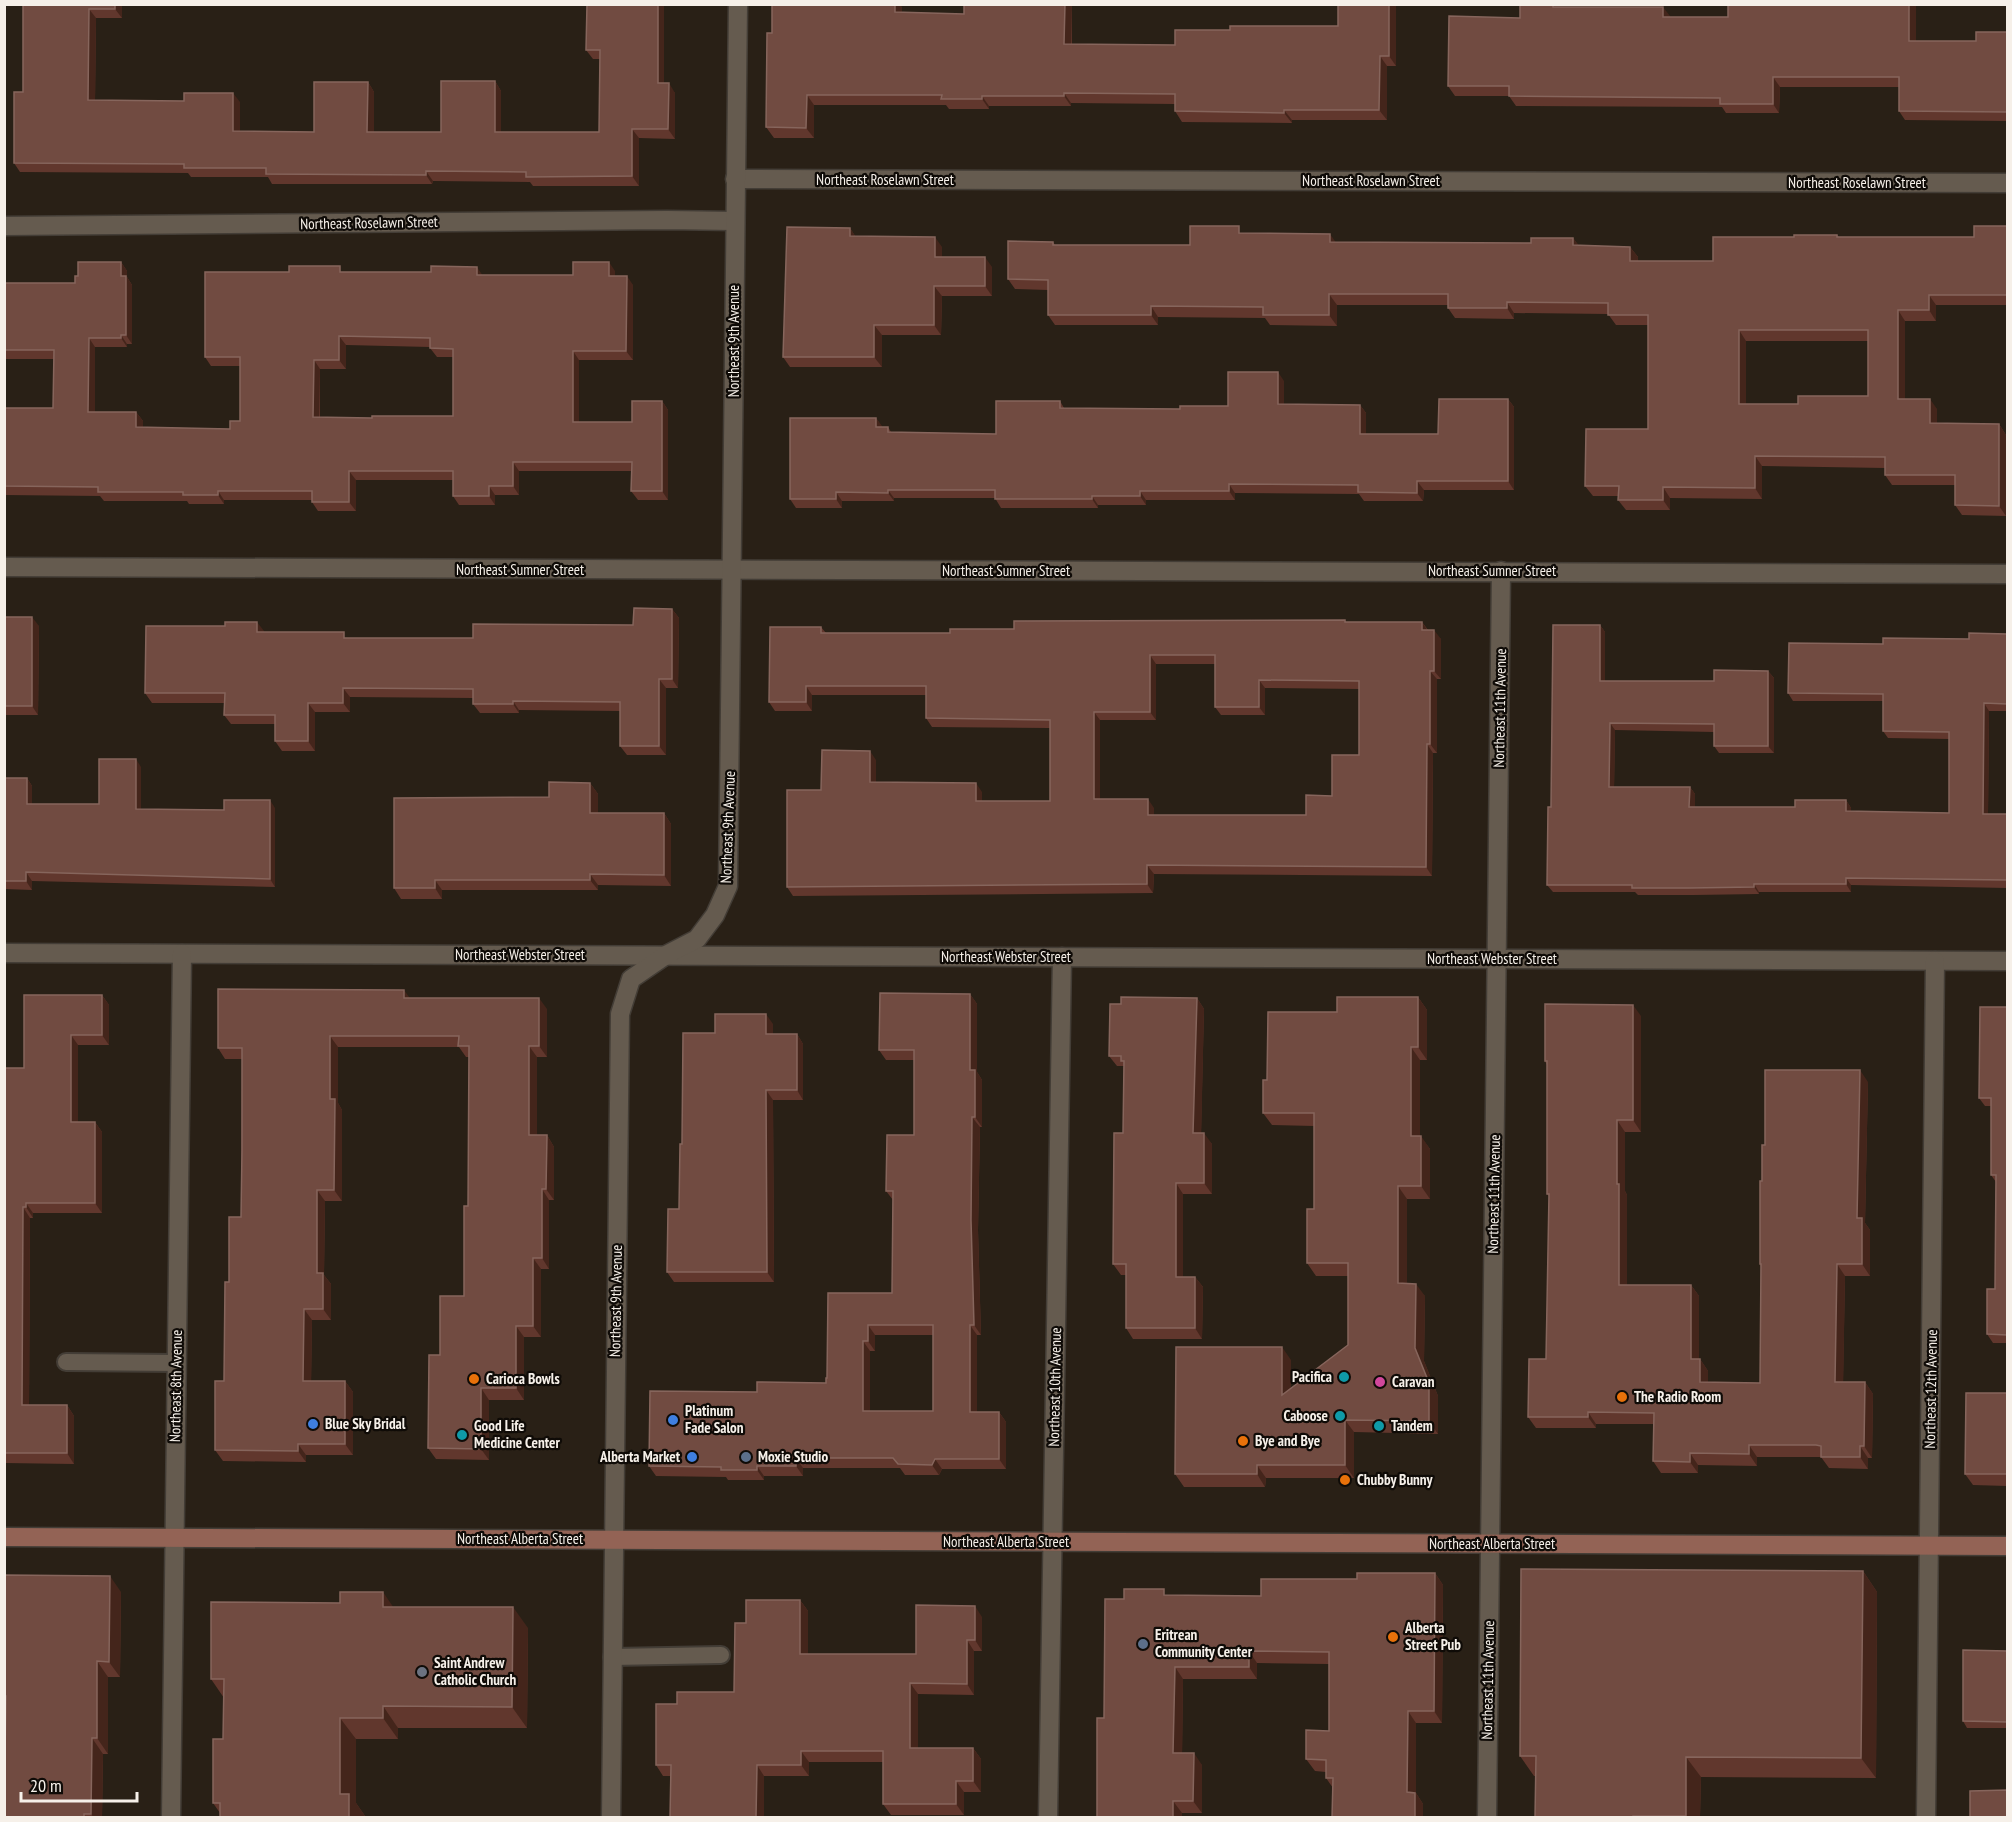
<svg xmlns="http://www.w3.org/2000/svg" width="2012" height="1822" font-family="'PT Sans Narrow',sans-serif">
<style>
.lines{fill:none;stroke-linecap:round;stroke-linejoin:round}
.lane-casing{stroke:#433d36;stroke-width:20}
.street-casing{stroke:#433d36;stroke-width:21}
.secondary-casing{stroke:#433d36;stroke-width:21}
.lane{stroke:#655b4f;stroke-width:16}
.street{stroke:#655b4f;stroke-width:18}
.secondary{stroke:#936355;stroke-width:18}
.wall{fill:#61372d;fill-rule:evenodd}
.shaded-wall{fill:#44251b}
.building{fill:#714b41;stroke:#86655c;stroke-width:1.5;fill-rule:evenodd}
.culture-dot{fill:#0f9aa8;stroke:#0f0b07;stroke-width:2}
.food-dot{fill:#e8710a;stroke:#0f0b07;stroke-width:2}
.hotel-dot{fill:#d1479c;stroke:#0f0b07;stroke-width:2}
.shop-dot{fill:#3f7fe0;stroke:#0f0b07;stroke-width:2}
.service-dot{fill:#5c6f8a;stroke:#0f0b07;stroke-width:2}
.worship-dot{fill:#6b7280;stroke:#0f0b07;stroke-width:2}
.labels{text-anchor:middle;stroke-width:4.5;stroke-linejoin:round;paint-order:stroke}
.street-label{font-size:15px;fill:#f6f0e9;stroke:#0f0b07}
.poi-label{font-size:15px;font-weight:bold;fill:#f6f0e9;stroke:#0f0b07;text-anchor:start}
</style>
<rect width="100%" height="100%" fill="#292016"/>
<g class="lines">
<!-- lane casing -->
<g class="lane-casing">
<g id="lane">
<polyline points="66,1362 176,1363"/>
<polyline points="612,1657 721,1655"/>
</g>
</g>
<!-- street casing -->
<g class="street-casing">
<g id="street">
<polyline points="735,179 2008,183"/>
<polyline points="4,226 667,220 734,221"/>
<polyline points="4,567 2008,574"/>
<polyline points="4,953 2008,961"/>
<polyline points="171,1818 182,954"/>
<path d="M611,1818l9,-804 11,-35 35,-24 31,-16 18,-24 13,-29c5,-294 5,-588 10,-882"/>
<polyline points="1048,1818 1062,957"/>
<polyline points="1487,1818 1501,571"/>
<polyline points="1926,1818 1935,961"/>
</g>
</g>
<!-- secondary casing -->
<g class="secondary-casing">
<polyline id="secondary" points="4,1537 2008,1546"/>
</g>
<!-- lane -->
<use href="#lane" class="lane"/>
<!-- street -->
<use href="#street" class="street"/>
<!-- secondary -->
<use href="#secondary" class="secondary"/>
</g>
<!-- wall -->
<g class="wall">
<polygon points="23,4 122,4 122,18 96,18 95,100 240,102 240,131 314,132 368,82 374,92 374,132 441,132 495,81 501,91 501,132 599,132 600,59 593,59 586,50 664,4 664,83 675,93 675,139 639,138 639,186 533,186 530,182 433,181 432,184 272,184 268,177 191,177 188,173 20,172 14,163 23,92"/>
<polygon points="964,4 1072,4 1072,44 1175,45 1230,30 1338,26 1396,4 1396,66 1387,66 1387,120 1292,120 1292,123 1182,122 1175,111 1175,104 1071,103 1071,106 989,106 989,109 949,109 946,105 814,105 814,138 774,138 766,127 772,33 902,7 902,13 964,14"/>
<polygon points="1520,4 1560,4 1560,7 1670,17 1728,17 1916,4 1916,41 1976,41 2007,32 2007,121 1905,120 1899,111 1899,87 1780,87 1779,113 1726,113 1722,107 1516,106 1509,96 1455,96 1448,86 1520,18"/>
<path d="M2007,226v79h-71v16h-31v78l32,10v14l62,1 7,11v81l-44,-1 -7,-10v-20h-63l-7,-10v-7l-123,-2v33l-92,-1v12h-44l-8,-10v-4h-25l-8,-10 63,-57v-104h-32l-8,-11 -94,-1v6l-59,-1 -7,-10v-3h-111v21l-67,-1 -5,-7 -107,-1v8h-103l-7,-10v-25l-33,-1 -7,-10 45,-37 2,3h135l53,-12 92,9 196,1 42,-5 5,7 52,2 8,10v4h75l81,-24 43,-2 2,2h135zM1746,341h122v55l-70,8h-52z"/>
<polygon points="850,228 855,236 942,247 942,257 992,267 992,296 942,296 941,335 882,335 882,367 790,367 783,357"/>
<path d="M121,262l6,9v6l5,8v59h-5v3h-32v65h41l7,9v6l87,2 10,-8v-55h-29l-6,-9 139,-85 138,3h91l42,-4v5l18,9v75h-54v62h53l30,-21 6,9v90h-30l-7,-9 1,-20h-113v24h-24v10h-36l-6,-9v-16h-97v31h-38l-6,-9v-2h-88v4h-35l-2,-3h-83l-4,-5 -96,-1v-87h49l1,-49h-50v-76h71l3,-7zM346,345l84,2v1l7,9h16v59l-81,2h-52v-49h26z"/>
<polygon points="1284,381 1284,404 1360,405 1366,413 1366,434 1438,434 1508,399 1514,407 1514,490 1424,490 1423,501 1364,501 1359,494 1235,493 1235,500 1146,500 1146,505 1098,505 1098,508 1001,508 995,498 894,498 894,501 842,501 842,508 796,508 790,499 876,418 882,427 888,427 891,432 996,434 1060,401 1064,408 1180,409 1228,406"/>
<polygon points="672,609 679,618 678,688 666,688 666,755 627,755 620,746 620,711 519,710 519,713 480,713 473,704 473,698 350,697 350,712 315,712 315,751 282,751 275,741 275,724 231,724 224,715 225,703 152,703 145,693 264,632 348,638 473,638 633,625"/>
<polygon points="4,617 39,626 38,715 4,715"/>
<path d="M1345,620l1,2h76l6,8 13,9v40h-4v74h-4l-1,123 -278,-2 -1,19 -360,3 -6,-9 34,-97 55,-30v22l106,10v9h68v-73l-118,-1 -6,-9v-23h-114v16h-37l-6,-9 52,-75 5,6h124l64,-4zM1156,664h59v43l6,8h44v-27l94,1v66l-27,41 -26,19h-152v-7l-54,-9v-79h56z"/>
<polygon points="1600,625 1605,632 1605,681 1714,681 1768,671 1774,678 1774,753 1719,753 1714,746 1714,732 1615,730 1614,787 1690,787 1695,794 1695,807 1795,807 1846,800 1851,808 1851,811 1949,813 1949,739 1888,738 1883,731 1883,701 1793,701 1788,693 1883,644 1969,639 2007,634 2007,711 1989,711 1988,814 2007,814 2007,888 1851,885 1851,892 1759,892 1759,894 1694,895 1638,895 1635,892 1553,892 1547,885 1551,807"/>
<polygon points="141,767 141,809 224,810 275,808 275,887 32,881 32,890 4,889 4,778 27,778 32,786 32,804 99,804"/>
<polygon points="590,783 598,794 598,813 664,813 671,824 671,886 598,885 598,890 442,890 442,899 401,899 394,888 549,797"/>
<path d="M970,994l7,10v68l5,8v47h-2l-2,103 3,105h-4v77h22l7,10v47h-64l-3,6h-34l-5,-7h-97v8h-39v4h-36l-2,-3 -70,-1 -7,-10 108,-74 69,-9 1,-5 65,-85 1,-93 -7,-9 28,-56v-75h-28l-7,-10zM875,1335h58v76h-63v-60h5z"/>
<polygon points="102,995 109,1005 109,1045 78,1045 78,1122 95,1122 102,1132 102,1213 33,1213 33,1218 30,1218 29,1405 67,1405 74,1416 74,1464 4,1463 4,1068 24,1068"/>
<polygon points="1418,997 1427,1010 1427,1060 1420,1060 1420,1136 1430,1149 1430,1199 1407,1199 1407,1284 1425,1296 1424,1361 1438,1396 1438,1434 1354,1432 1354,1478 1266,1478 1265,1487 1184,1487 1175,1474 1291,1360 1291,1388 1348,1345 1348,1276 1316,1276 1307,1263 1314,1209 1314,1126 1272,1125 1263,1113 1267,1080 1337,1012"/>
<polygon points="410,998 547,1009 547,1057 537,1057 537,1135 547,1135 554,1147 554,1200 549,1200 549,1269 541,1269 541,1337 524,1337 524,1400 489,1400 489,1460 436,1459 428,1448 440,1355 464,1296 468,1206 469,1057 466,1057 459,1047 338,1047 338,1103 342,1110 342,1201 325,1201 324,1275 331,1284 331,1320 312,1320 311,1381 345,1381 353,1392 353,1455 306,1455 306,1462 223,1461 215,1450 224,1381 229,1282 241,1217 242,1059 225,1059 218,1048"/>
<polygon points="1197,998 1204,1009 1201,1133 1212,1144 1212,1194 1183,1194 1183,1277 1195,1277 1203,1287 1202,1339 1133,1339 1126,1328 1126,1275 1121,1275 1113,1264 1123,1133 1124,1066 1117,1066 1109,1056 1121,1004"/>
<polygon points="2007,1007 2007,1343 1993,1343 1987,1334 1995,1289 1996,1182 1991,1175 1991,1106 1985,1106 1979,1098"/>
<polygon points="1641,1016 1641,1132 1625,1132 1625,1191 1627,1195 1627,1285 1691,1285 1699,1296 1699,1359 1700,1359 1708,1371 1708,1382 1760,1383 1761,1267 1760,1264 1762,1181 1765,1145 1868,1082 1865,1223 1870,1230 1870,1276 1845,1276 1843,1382 1865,1382 1873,1394 1872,1458 1868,1458 1868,1469 1829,1468 1821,1457 1757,1457 1757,1466 1698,1465 1698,1473 1661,1473 1653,1461 1653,1424 1596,1424 1596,1428 1536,1428 1528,1417 1546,1359 1549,1196 1547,1194 1547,1065 1545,1061"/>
<polygon points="773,1024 773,1034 797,1034 803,1044 803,1100 773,1100 774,1282 674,1282 667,1272 679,1209 715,1033"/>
<polygon points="2007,1393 2007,1486 1973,1485 1965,1474"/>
<polygon points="1863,1571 1877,1592 1876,1778 1701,1777 1700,1818 1535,1818 1535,1776 1534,1776 1520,1756"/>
<polygon points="1435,1573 1443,1585 1442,1723 1416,1723 1416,1793 1423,1804 1423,1818 1332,1818 1333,1788 1326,1778 1326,1772 1315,1771 1306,1759 1329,1731 1329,1664 1257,1663 1257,1679 1183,1679 1182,1753 1202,1765 1202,1813 1182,1813 1182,1818 1097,1818 1104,1718 1124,1599 1168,1595 1261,1596 1357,1579"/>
<polygon points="4,1575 121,1592 120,1677 108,1677 108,1754 103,1754 102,1818 4,1818 6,1711 4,1711"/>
<polygon points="800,1600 808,1611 808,1654 916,1654 982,1617 982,1651 974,1651 974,1695 918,1694 918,1748 973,1748 981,1759 981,1792 964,1792 964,1815 891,1815 883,1804 883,1762 809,1762 809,1776 764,1776 764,1818 670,1818 671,1776 663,1776 656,1765 677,1704 734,1692 746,1623"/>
<polygon points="393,1607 528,1628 527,1728 398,1728 398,1739 356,1739 356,1803 365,1816 220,1813 213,1803 223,1739 224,1698 211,1679"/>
<polygon points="2007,1651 2007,1728 1967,1728 1963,1721"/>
</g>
<!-- shaded-wall -->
<g class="shaded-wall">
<polygon points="115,4 122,4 122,18 115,9"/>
<polygon points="658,4 664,4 664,93 658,83"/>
<polygon points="895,4 900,4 902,7 902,23 895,12"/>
<polygon points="1065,4 1072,4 1071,54 1064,44"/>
<polygon points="1389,4 1396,4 1396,66 1389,56"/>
<polygon points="1553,4 1560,4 1560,16 1553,7"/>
<polygon points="1909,4 1916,4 1916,50 1909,41"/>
<polygon points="1663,7 1670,16 1670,27 1663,17"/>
<polygon points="89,9 96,18 95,109 88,100"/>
<polygon points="1380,56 1387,66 1387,120 1379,110"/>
<polygon points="1773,77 1780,87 1779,113 1773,104"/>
<polygon points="495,81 501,91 501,141 495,132"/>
<polygon points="368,82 374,92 374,141 367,132"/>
<polygon points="669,83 675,93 675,139 668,129"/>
<polygon points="233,93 240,102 240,140 233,131"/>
<polygon points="1064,93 1071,103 1071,106 1064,96"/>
<polygon points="807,95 814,105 814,138 806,128"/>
<polygon points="982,96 989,106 989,109 982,99"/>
<polygon points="1284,110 1292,120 1292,123 1284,113"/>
<polygon points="632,129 639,138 639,186 632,176"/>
<polygon points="426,171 433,181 432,184 426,175"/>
<polygon points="850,228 857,239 850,236"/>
<polygon points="1330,234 1337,244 1330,242"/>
<polygon points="935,237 942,247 942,267 935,257"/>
<polygon points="1573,238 1581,248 1573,245"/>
<polygon points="1630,247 1638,257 1637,271 1630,261"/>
<polygon points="985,257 992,267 992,296 985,286"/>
<polygon points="121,262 127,271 127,277 132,285 132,344 126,335 121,276"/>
<polygon points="609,262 615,271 615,285 609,276"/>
<polygon points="477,267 483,276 477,275"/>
<polygon points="627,276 633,285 633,360 626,351"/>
<polygon points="934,286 942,296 941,335 934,325"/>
<polygon points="1329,294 1337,305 1337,326 1329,315"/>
<polygon points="1929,295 1936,305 1936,321 1929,310"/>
<polygon points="1507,302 1514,313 1514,319 1507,308"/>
<polygon points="1151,306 1158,317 1158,325 1151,315"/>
<polygon points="1898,310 1905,321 1905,409 1898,399"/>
<polygon points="874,325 882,335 882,367 874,357"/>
<polygon points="1739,330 1746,341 1746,414 1739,404"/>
<polygon points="121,335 127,344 127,347 121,338"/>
<polygon points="339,336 346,345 346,369 339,360"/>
<polygon points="89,338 95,347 95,421 88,412"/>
<polygon points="573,351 579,360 579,431 573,422"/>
<polygon points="314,360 320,369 319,426 313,417"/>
<polygon points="1278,372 1284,381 1284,413 1278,404"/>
<polygon points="1508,399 1514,407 1514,490 1508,481"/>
<polygon points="1930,399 1937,409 1937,434 1930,423"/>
<polygon points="662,401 668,410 668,500 662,491"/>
<polygon points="1360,405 1366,413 1366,442 1360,434"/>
<polygon points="136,412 143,421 143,436 136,427"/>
<polygon points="876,418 882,426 882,436 876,427"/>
<polygon points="1999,424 2006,435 2006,516 1999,506"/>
<polygon points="1755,456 1762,466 1762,499 1755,488"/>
<polygon points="513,462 519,471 519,495 513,486"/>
<polygon points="349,471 356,480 356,511 349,502"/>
<polygon points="1417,481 1424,490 1423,501 1417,493"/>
<polygon points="1229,484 1235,493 1235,500 1229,491"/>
<polygon points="489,486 495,495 495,505 489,496"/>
<polygon points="1663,487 1670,498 1670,510 1663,500"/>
<polygon points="888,490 894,498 894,501 888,493"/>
<polygon points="218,491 224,500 224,504 218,495"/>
<polygon points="1140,491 1146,500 1146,505 1140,496"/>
<polygon points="836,492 842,501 842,508 836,499"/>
<polygon points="1092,496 1098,505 1098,508 1092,499"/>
<polygon points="672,609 679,618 678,688 672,679"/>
<polygon points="32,617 39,626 38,715 32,706"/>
<polygon points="257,622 264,631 264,641 257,632"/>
<polygon points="1422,622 1428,631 1422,630"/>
<polygon points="1600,625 1605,632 1605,688 1600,681"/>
<polygon points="1434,630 1441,639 1441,679 1434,671"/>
<polygon points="1150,655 1156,664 1156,720 1150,712"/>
<polygon points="1430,671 1437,679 1437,753 1430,744"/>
<polygon points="1768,671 1774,678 1774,753 1768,746"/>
<polygon points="659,679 666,688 666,755 659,746"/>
<polygon points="1259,680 1265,688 1265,715 1259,707"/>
<polygon points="806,686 812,695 812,711 806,702"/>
<polygon points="343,688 350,697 350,712 343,703"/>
<polygon points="513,701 519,710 519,713 513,704"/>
<polygon points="308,703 315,712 315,751 308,741"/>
<polygon points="1984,703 1989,711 1988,821 1983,814"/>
<polygon points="1094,712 1100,720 1100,808 1094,799"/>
<polygon points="1610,723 1615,730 1614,794 1609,787"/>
<polygon points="1427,744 1433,753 1432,876 1426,867"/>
<polygon points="870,751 876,760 876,791 870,782"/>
<polygon points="136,759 141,767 141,817 136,809"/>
<polygon points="27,778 32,786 32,812 27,804"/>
<polygon points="590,783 598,794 598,824 590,813"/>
<polygon points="976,783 982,792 982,810 976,801"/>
<polygon points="1690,787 1695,794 1695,815 1689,807"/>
<polygon points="1148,799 1154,808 1154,824 1148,815"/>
<polygon points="270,800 275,808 275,887 270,879"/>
<polygon points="1846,800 1851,808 1851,819 1846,811"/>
<polygon points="664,813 671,824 671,886 664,875"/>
<polygon points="1147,865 1154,874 1153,893 1147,884"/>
<polygon points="26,872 32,881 32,890 26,881"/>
<polygon points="590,874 598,885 598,890 590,880"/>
<polygon points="1846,878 1851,885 1851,892 1846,884"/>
<polygon points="435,880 442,890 442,899 435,888"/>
<polygon points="1754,884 1759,892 1759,894 1754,887"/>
<polygon points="404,990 412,1001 404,998"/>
<polygon points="970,994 977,1004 977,1072 982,1080 982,1127 975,1117 970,1070"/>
<polygon points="102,995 109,1005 109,1045 102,1035"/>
<polygon points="1418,997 1427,1010 1427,1060 1418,1047"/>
<polygon points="539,998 547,1009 547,1057 539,1046"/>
<polygon points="1197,998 1204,1009 1201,1144 1193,1133"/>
<polygon points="1633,1005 1641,1016 1641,1132 1633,1120"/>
<polygon points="766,1014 773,1024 773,1044 766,1034"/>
<polygon points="797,1034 803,1044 803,1100 797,1090"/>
<polygon points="71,1035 78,1045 78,1132 71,1122"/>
<polygon points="330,1036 338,1047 338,1103 342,1110 342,1201 334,1190 330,1099"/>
<polygon points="529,1046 537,1057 537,1147 529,1135"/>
<polygon points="1411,1047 1420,1060 1420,1149 1411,1136"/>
<polygon points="1860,1070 1868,1082 1865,1223 1870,1230 1870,1276 1862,1264 1857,1218"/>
<polygon points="766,1090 773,1100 774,1282 767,1272"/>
<polygon points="972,1117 980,1127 978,1230 981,1335 974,1325 971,1220"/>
<polygon points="1617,1120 1625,1132 1625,1191 1627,1195 1627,1296 1619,1285 1617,1184"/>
<polygon points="95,1122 102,1132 102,1213 95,1203"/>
<polygon points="1204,1133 1212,1144 1212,1194 1204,1183"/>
<polygon points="547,1135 554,1147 554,1200 546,1189"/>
<polygon points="1421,1136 1430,1149 1430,1199 1421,1186"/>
<polygon points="1176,1183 1183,1194 1183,1287 1176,1277"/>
<polygon points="1398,1186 1407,1199 1407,1296 1398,1283"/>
<polygon points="542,1189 549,1200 549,1269 542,1258"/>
<polygon points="317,1190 325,1201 324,1275 331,1284 331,1320 323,1309 317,1273"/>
<polygon points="26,1203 33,1213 33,1218 26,1207"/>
<polygon points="23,1207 30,1218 29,1416 22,1405"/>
<polygon points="533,1258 541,1269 541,1337 533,1326"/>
<polygon points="1837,1264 1845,1276 1843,1393 1835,1382"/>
<polygon points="1195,1277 1203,1287 1202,1339 1195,1328"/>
<polygon points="1416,1284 1425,1296 1424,1361 1438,1396 1438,1434 1429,1421 1415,1348"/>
<polygon points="1691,1285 1699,1296 1699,1371 1691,1359"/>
<polygon points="304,1309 312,1320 311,1392 303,1381"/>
<polygon points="868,1325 875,1335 875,1351 868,1341"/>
<polygon points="970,1325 977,1335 977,1422 970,1412"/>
<polygon points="516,1326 524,1337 524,1400 516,1388"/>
<polygon points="863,1341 870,1351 870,1421 863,1411"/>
<polygon points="1282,1347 1291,1360 1291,1407 1282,1395"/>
<polygon points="1700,1359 1708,1371 1708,1394 1700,1382"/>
<polygon points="345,1381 353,1392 353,1455 345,1444"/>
<polygon points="1865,1382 1873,1394 1872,1458 1864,1446"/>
<polygon points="481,1388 489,1400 489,1460 481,1449"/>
<polygon points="67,1405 74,1416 74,1464 67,1453"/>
<polygon points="999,1412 1006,1422 1006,1469 999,1459"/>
<polygon points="1588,1412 1596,1424 1596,1428 1588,1417"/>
<polygon points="1345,1420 1354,1432 1354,1478 1345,1465"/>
<polygon points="298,1444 306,1455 306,1462 298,1451"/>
<polygon points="1749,1445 1757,1457 1757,1466 1749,1454"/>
<polygon points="1860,1446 1868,1458 1868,1469 1860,1457"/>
<polygon points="1690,1453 1698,1465 1698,1473 1690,1462"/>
<polygon points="796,1458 803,1468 803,1476 796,1466"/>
<polygon points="935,1459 942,1469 939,1475 932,1465"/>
<polygon points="1257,1465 1266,1478 1265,1487 1257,1474"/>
<polygon points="757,1466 764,1476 764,1480 757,1470"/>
<polygon points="1863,1571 1877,1592 1876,1778 1861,1758"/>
<polygon points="1435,1573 1443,1585 1442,1723 1434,1711"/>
<polygon points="110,1576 121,1592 120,1677 109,1662"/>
<polygon points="383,1592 398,1614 383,1607"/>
<polygon points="800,1600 808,1611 808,1665 800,1654"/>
<polygon points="975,1606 982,1617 982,1651 975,1640"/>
<polygon points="513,1607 528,1628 527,1728 512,1707"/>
<polygon points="967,1640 974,1651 974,1695 967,1684"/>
<polygon points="1249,1651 1257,1663 1257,1679 1249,1667"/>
<polygon points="97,1661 108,1677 108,1754 97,1738"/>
<polygon points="1175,1667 1183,1679 1182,1765 1173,1753"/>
<polygon points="910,1683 918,1694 918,1759 910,1748"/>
<polygon points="383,1706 398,1728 398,1739 383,1718"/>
<polygon points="1408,1711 1416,1723 1416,1793 1423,1804 1423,1818 1415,1818 1407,1792"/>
<polygon points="340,1718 356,1739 356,1803 365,1816 365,1818 349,1818 340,1794"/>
<polygon points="92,1738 103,1754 102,1818 94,1818 91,1814"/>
<polygon points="973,1748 981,1759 981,1792 973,1781"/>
<polygon points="801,1751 809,1762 809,1776 801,1765"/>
<polygon points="1194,1753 1202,1765 1202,1813 1193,1801"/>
<polygon points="1686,1757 1701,1777 1700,1818 1687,1818 1686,1816"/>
<polygon points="757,1765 764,1776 764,1818 756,1818"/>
<polygon points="956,1781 964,1792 964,1815 956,1804"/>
<polygon points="1173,1801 1182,1813 1182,1818 1173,1818"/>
</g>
<!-- building -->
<g class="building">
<polygon points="23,4 115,4 115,9 89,9 88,100 184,101 184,93 233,93 233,131 314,132 314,82 368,82 367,132 441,132 441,81 495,81 495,132 599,132 600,50 586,50 587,4 658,4 658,83 669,83 668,129 632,129 632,176 526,177 526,172 426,171 426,175 266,174 266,168 184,168 184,164 14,163 14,92 23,92"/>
<polygon points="772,4 895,4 895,12 964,14 964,4 1065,4 1064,44 1175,45 1175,30 1230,30 1230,26 1338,26 1338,4 1389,4 1389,56 1380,56 1379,110 1284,110 1284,113 1175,111 1175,94 1064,93 1064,96 982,96 982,99 941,99 942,95 807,95 806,128 766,127 767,33 772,33"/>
<polygon points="1520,4 1553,4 1553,7 1663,7 1663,17 1728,17 1728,4 1909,4 1909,41 1976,41 1976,32 2007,32 2007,112 1899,111 1899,77 1773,77 1773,104 1720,104 1720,98 1509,96 1509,86 1448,86 1449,16 1520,18"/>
<path d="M1190,226h49v7l91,1v8l201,1v-5h42v7l57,2v14h83v-24h81v-2h43v2h137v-11h33v69h-78v15h-31v89h32v24l69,1v82l-44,-1v-30h-70v-18l-130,-1v32l-92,-1v13h-45l1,-14h-34l1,-57h62v-114h-40v-12l-101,-1v6h-59v-14h-119v21h-66v-8l-112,-1v9h-103v-35l-40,-1v-38l45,1v3h137zM1739,330h129v66h-70v8h-59z"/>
<polygon points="787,227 850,228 850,236 935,237 935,257 985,257 985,286 934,286 934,325 874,325 874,357 783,357"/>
<path d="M78,262h43v14h5v59h-5v3h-32l-1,74h48v15l94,2v-8h10v-64h-35v-85h84v-6h51v6h91v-6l46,1v8h96v-13h36v14h18l-1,75h-53v71h59v-21h30v90h-31l1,-29h-119v24h-24v10h-36v-25h-104v31h-37v-11h-94v4h-35v-3h-85v-5l-94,-1v-78h49l1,-58h-50v-67h71v-7h3zM339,336l91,2v10l23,1v67h-81v2l-59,-1 1,-57h25z"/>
<polygon points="1228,372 1278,372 1278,404 1360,405 1360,434 1438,434 1439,399 1508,399 1508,481 1417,481 1417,493 1358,492 1358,485 1229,484 1229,491 1140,491 1140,496 1092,496 1092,499 995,499 995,490 888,490 888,493 836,492 836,499 790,499 790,418 876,418 876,427 888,427 888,432 996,434 996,401 1060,401 1060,408 1180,409 1180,406 1228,406"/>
<polygon points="634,608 672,609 672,679 659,679 659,746 620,746 620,702 513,701 513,704 473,704 473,689 343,688 343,703 308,703 308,741 275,741 275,715 224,715 225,693 145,693 146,626 225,626 225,622 257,622 257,632 344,632 344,638 473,638 473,624 633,625"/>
<rect x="4" y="617" width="28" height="89"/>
<path d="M1345,620v2h77v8h12v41h-4v73h-3l-1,123 -279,-2v19l-360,3v-97h34l1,-40 48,1v31l106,1v18h74v-81l-124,-2v-32h-120v16h-37l1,-75h51v6h129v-4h64v-8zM1150,655h65v52h44v-27l100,1v74h-27v41l-26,-1v20h-158v-16h-54v-87h56z"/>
<polygon points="1553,625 1600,625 1600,681 1714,681 1714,670 1768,671 1768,746 1714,746 1714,724 1610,723 1609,787 1690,787 1689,807 1795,807 1795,800 1846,800 1846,811 1949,813 1949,732 1883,731 1883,694 1788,693 1789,643 1883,644 1883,638 1969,639 1969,633 2007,634 2007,704 1984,703 1983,814 2007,814 2007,880 1846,878 1846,884 1754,884 1754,887 1689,888 1632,888 1632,885 1547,885 1548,807 1551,807"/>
<polygon points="99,759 136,759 136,809 224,810 224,800 270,800 270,879 26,872 26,881 4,881 4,778 27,778 27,804 99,804"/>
<polygon points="549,782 590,783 590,813 664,813 664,875 590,874 590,880 435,880 435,888 394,888 394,798 549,797"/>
<polygon points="218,989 404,990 404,998 539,998 539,1046 529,1046 529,1135 547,1135 546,1189 542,1189 542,1258 533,1258 533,1326 516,1326 516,1388 481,1388 481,1449 428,1448 429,1355 440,1355 440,1296 464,1296 464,1206 468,1206 469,1046 458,1046 459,1036 330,1036 330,1099 335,1099 334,1190 317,1190 317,1273 323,1273 323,1309 304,1309 303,1381 345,1381 345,1444 298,1444 298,1451 215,1450 215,1381 224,1381 225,1282 229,1282 229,1217 241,1217 242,1150 242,1048 218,1048"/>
<path d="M880,993l90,1v76h5v47h-3l-1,103 3,105h-4v87h29v47h-64l-3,6 -34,-1 -5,-6h-97v8h-39v4h-36v-3l-72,-1 1,-75 107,1v-10l69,1v-5h1l1,-85h64l1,-102h-7l1,-56h27v-85h-35zM868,1325h65v86h-70v-70h5z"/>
<polygon points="24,995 102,995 102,1035 71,1035 71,1122 95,1122 95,1203 26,1203 26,1207 23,1207 22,1405 67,1405 67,1453 4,1453 4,1068 24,1068"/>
<polygon points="1121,997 1197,998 1193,1133 1204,1133 1204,1183 1176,1183 1176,1277 1195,1277 1195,1328 1126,1328 1126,1264 1113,1264 1114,1133 1123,1133 1124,1061 1121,1061 1121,1056 1109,1056 1110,1004 1121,1004"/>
<polygon points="1337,997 1418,997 1418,1047 1411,1047 1411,1136 1421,1136 1421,1186 1398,1186 1398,1283 1416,1284 1415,1348 1429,1383 1429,1421 1345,1420 1345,1465 1257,1465 1257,1474 1175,1474 1176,1347 1282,1347 1282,1395 1348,1345 1348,1263 1307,1263 1307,1209 1314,1209 1314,1113 1263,1113 1263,1080 1267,1080 1268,1012 1337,1012"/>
<polygon points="1545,1004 1633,1005 1633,1120 1617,1120 1617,1184 1619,1184 1619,1285 1691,1285 1691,1359 1700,1359 1700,1382 1760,1383 1761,1264 1760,1264 1760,1181 1762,1181 1762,1145 1765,1145 1765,1070 1860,1070 1857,1218 1862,1218 1862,1264 1837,1264 1835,1382 1865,1382 1864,1446 1860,1446 1860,1457 1821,1457 1821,1446 1816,1445 1749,1445 1749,1454 1690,1453 1690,1462 1653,1461 1654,1413 1588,1412 1588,1417 1528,1417 1529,1359 1546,1359 1549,1194 1547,1194 1547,1061 1545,1061"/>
<polygon points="1980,1007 2007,1007 2007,1335 1987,1334 1987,1289 1995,1289 1996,1175 1991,1175 1991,1098 1979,1098"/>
<polygon points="715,1014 766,1014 766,1034 797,1034 797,1090 766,1090 767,1272 667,1272 668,1209 679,1209 680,1144 682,1144 683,1033 715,1033"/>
<polygon points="1966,1393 2007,1393 2007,1474 1965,1474"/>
<polygon points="1521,1569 1863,1571 1861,1758 1686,1757 1686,1816 1633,1816 1633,1818 1535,1818 1536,1756 1520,1756"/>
<polygon points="1357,1573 1435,1573 1434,1711 1408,1711 1407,1792 1415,1793 1415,1818 1332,1818 1333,1778 1326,1778 1326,1760 1306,1759 1306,1730 1329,1731 1329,1652 1249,1651 1249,1667 1175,1667 1173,1753 1194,1753 1193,1801 1173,1801 1173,1818 1097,1818 1097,1718 1104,1718 1105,1599 1124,1599 1124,1589 1164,1589 1164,1595 1261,1596 1261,1579 1357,1579"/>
<polygon points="4,1575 110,1576 109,1662 97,1661 97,1738 92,1738 91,1814 84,1814 84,1818 4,1818 6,1696 4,1696"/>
<polygon points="340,1592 383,1592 383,1607 513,1607 512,1707 383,1706 383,1718 340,1718 340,1794 349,1794 349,1818 220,1818 220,1803 213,1803 213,1739 223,1739 224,1679 211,1679 211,1602 340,1603"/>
<polygon points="746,1600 800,1600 800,1654 916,1654 916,1605 975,1606 975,1640 967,1640 967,1684 910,1683 910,1748 973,1748 973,1781 956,1781 956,1804 883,1804 883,1751 801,1751 801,1765 757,1765 756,1818 670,1818 671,1765 656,1765 656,1704 677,1704 677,1692 734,1692 735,1623 746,1623"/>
<polygon points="1963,1650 2007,1651 2007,1722 1963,1721"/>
<polygon points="2007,1790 2007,1818 1970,1818 1970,1791"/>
</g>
<!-- markers -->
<g class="culture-dot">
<circle cx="1344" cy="1377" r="6"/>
<circle cx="1340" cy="1416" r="6"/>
<circle cx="1379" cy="1426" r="6"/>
<circle cx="462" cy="1435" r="6"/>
</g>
<g class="food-dot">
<circle cx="474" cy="1379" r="6"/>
<circle cx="1622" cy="1397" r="6"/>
<circle cx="1243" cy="1441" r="6"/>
<circle cx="1345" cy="1480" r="6"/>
<circle cx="1393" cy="1637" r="6"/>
</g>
<circle class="hotel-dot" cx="1380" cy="1382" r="6"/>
<g class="shop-dot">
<circle cx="673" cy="1420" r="6"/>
<circle cx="313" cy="1424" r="6"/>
<circle cx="692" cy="1457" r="6"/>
</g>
<g class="service-dot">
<circle cx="746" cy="1457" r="6"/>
<circle cx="1143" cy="1644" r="6"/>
</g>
<circle class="worship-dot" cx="422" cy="1672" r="6"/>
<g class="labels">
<!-- street labels -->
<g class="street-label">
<text x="885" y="185">Northeast Roselawn Street</text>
<text x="1371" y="186">Northeast Roselawn Street</text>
<text x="1857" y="188">Northeast Roselawn Street</text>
<text transform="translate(369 223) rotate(-1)" y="5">Northeast Roselawn Street</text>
<text transform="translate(734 341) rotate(-90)" y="5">Northeast 9th Avenue</text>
<text x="520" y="575">Northeast Sumner Street</text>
<text x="1006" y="576">Northeast Sumner Street</text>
<text x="1492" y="576">Northeast Sumner Street</text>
<text transform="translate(1500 708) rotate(-89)" y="5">Northeast 11th Avenue</text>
<text transform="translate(728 827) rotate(-88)" y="5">Northeast 9th Avenue</text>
<text x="520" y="960">Northeast Webster Street</text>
<text x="1006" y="962">Northeast Webster Street</text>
<text x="1492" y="964">Northeast Webster Street</text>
<text transform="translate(1494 1194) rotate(-89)" y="5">Northeast 11th Avenue</text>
<text transform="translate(616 1301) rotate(-89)" y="5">Northeast 9th Avenue</text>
<text transform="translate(176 1386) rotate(-89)" y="5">Northeast 8th Avenue</text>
<text transform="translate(1055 1387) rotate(-89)" y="5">Northeast 10th Avenue</text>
<text transform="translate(1931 1389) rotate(-89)" y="5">Northeast 12th Avenue</text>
<text x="520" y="1544">Northeast Alberta Street</text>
<text x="1006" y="1547">Northeast Alberta Street</text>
<text x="1492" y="1549">Northeast Alberta Street</text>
<text transform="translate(1488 1680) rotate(-89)" y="5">Northeast 11th Avenue</text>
</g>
<!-- poi labels -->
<g class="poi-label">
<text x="1332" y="1382" text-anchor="end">Pacifica</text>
<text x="486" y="1384">Carioca Bowls</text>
<text x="1392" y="1387">Caravan</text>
<text x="1634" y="1402">The Radio Room</text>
<text x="685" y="1416">Platinum<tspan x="685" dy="17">Fade Salon</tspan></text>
<text x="1328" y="1421" text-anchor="end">Caboose</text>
<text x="325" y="1429">Blue Sky Bridal</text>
<text x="474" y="1431">Good Life<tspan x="474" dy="17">Medicine Center</tspan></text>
<text x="1391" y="1431">Tandem</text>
<text x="1255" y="1446">Bye and Bye</text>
<text x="680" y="1462" text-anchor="end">Alberta Market</text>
<text x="758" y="1462">Moxie Studio</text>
<text x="1357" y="1485">Chubby Bunny</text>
<text x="1405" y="1633">Alberta<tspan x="1405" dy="17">Street Pub</tspan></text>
<text x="1155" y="1640">Eritrean<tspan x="1155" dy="17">Community Center</tspan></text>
<text x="434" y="1668">Saint Andrew<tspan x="434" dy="17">Catholic Church</tspan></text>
</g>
</g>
<!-- border -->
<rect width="2012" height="1822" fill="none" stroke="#f6f0e9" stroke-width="12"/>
<!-- scale -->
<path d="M21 1792v9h116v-9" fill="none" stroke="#f6f0e9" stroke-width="3"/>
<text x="30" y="1792" font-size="18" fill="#f6f0e9" stroke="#0f0b07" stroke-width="4.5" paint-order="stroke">20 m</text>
</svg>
